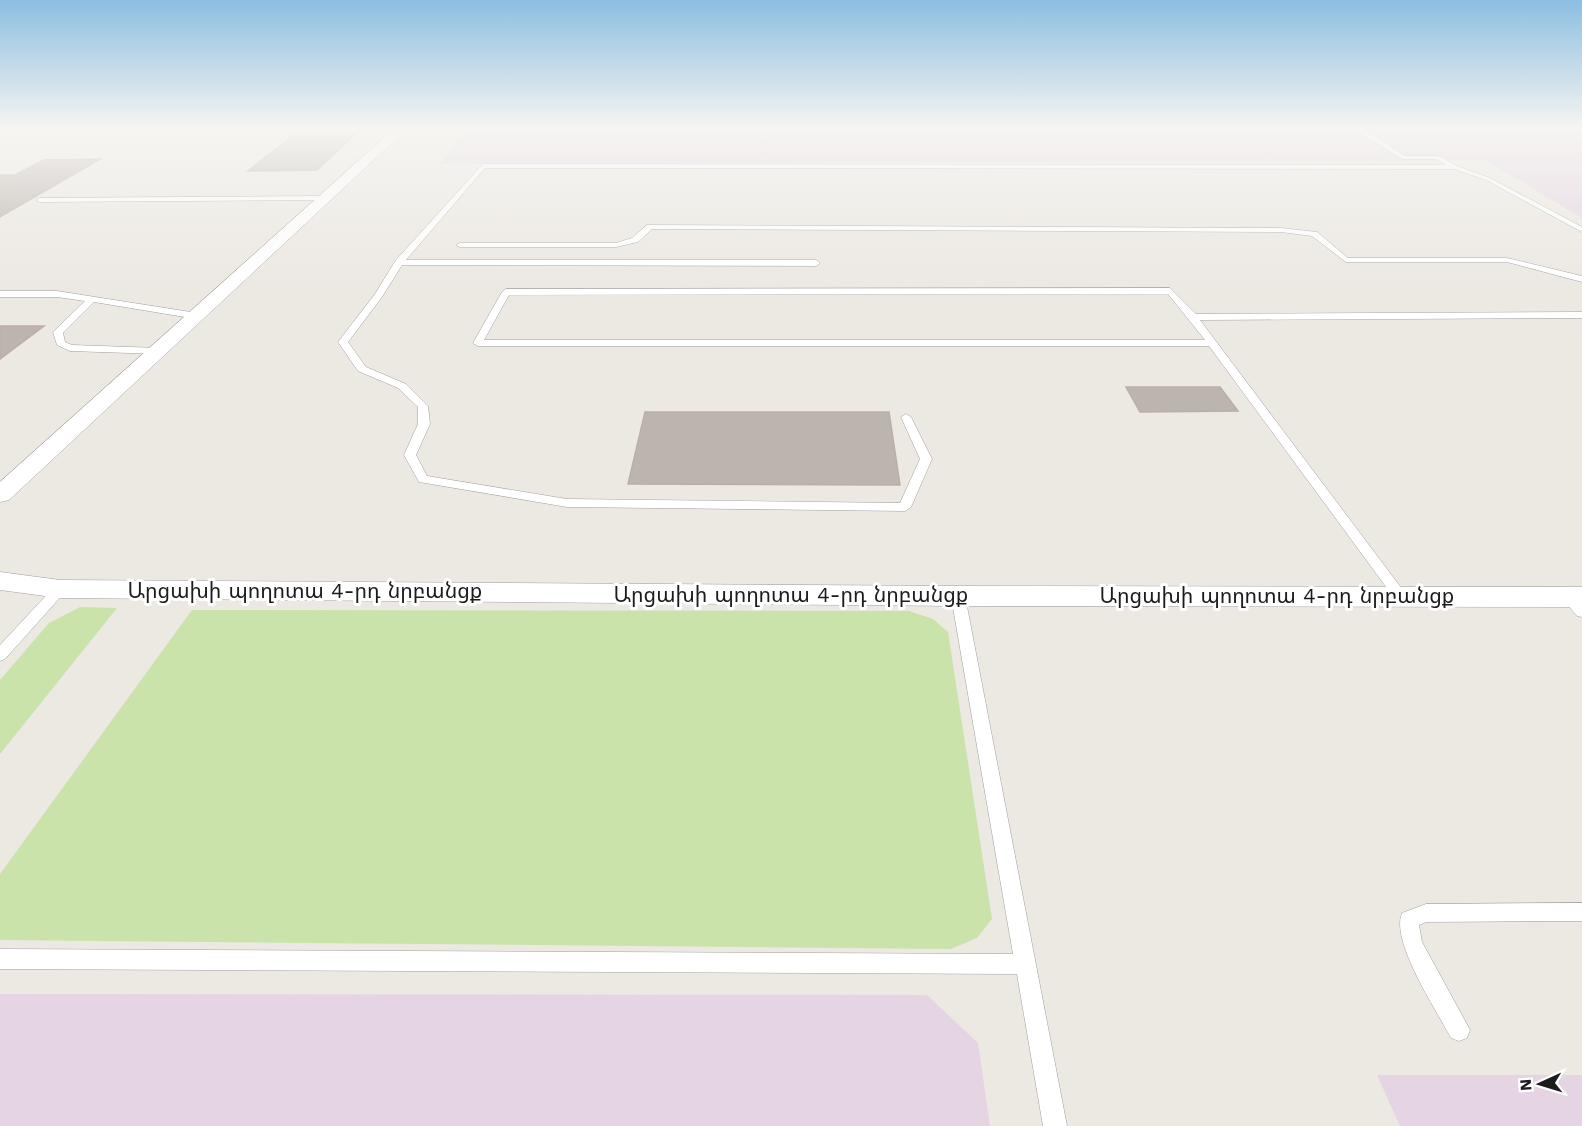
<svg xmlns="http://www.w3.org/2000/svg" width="1582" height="1126" font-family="'Work Sans','Noto Sans Armenian',sans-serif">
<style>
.industrial{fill:#e5d4e3}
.grass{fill:#cae3ab}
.building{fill:#bcb4af;stroke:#bcaea6;stroke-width:1.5}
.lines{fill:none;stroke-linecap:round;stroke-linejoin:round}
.lane-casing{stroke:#a0a0a0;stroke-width:1}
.street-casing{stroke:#a0a0a0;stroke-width:1}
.lane{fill:#fff;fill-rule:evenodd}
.street{fill:#fff;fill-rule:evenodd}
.labels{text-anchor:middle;stroke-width:6;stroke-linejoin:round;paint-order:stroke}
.street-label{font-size:21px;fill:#1c1c1c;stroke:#fff}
</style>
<rect width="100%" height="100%" fill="#ece8e2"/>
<!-- industrial -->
<g class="industrial">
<polygon points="471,127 1582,127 1582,218 1485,160 440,164"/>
<polygon points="0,994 927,995 978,1043 990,1126 0,1126"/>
<polygon points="1377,1075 1582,1075 1582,1126 1400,1126"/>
</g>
<!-- grass -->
<g class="grass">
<polygon points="80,607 117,608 0,754 0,680 49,623"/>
<polygon points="192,610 909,611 933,619 948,632 992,919 977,938 951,949 0,940 0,874"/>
</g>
<!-- building -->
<g class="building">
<polygon points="304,127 363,127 317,170 248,171"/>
<polygon points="100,159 0,217 0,175 15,175 44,160"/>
<polygon points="0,326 44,326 0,359"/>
<polygon points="1126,387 1220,387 1238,411 1140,412"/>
<polygon points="645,412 889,412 900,485 628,484"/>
</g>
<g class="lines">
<!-- lane casing -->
<g class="lane-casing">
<g id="lane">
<polygon points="1352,127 1360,127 1405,156 1439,156 1457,166 1490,178 1582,227 1582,232 1486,180 1454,169 485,168 406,260 816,260 820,263 816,266 402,265 382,297 348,342 366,367 406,384 428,406 430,424 416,455 427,476 567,499 900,503 920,459 901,417 906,414 911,417 932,459 911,507 905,511 567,507 419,482 404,455 418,424 418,407 398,388 358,371 338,342 375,294 396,260 483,164 1446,165 1436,159 1402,159"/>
<polygon points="326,196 329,196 329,200 40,202 36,200 40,198"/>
<polygon points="647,225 1281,228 1317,232 1348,258 1507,258 1582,276 1582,282 1507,262 1346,262 1312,236 1281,232 652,229 638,242 616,247 460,247 456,245 460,243 616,243 632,238"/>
<path d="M1170,288l26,26 386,-2v6l-382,2 205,273 2,3 -7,5 -5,-2 -186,-253h-731l-5,-3 29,-51 4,-3zM1168,294l37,46h-721l25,-45z"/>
<polygon points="0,291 57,291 197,313 202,316 197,319 94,302 63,333 65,342 72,345 159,348 164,351 159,354 70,351 57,345 53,332 85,301 57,297 0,297"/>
<polygon points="60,584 65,586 67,589 65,592 5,659 0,661 0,645 55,586"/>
<polygon points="958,591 965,596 1067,1126 1043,1126 1017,974 0,969 0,949 1013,954 951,596"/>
<polygon points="1568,592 1573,594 1582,603 1582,617 1577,616 1561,597"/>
<path d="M1582,903v18l-156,1 -7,3 3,17 48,88 -3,8 -8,3 -8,-3c-14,-27 -61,-97 -49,-125l24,-9z"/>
</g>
</g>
<!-- street casing -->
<g class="street-casing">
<g id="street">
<polygon points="396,127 409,127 9,500 0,502 0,482"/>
<polygon points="0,572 60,580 958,586 1582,587 1582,607 958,606 60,598 0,590"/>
</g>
</g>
<!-- lane -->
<use href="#lane" class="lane"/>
<!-- street -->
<use href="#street" class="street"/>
</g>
<!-- sky -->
<linearGradient id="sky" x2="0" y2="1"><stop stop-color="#8dbee1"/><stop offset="0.45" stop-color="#f6f5f2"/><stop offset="1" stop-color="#f6f5f2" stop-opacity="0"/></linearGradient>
<rect width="1582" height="285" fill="url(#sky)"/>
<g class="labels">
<!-- street labels -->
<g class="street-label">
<text x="305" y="598">Արցախի պողոտա 4-րդ նրբանցք</text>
<text x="791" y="602">Արցախի պողոտա 4-րդ նրբանցք</text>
<text x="1277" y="603">Արցախի պողոտա 4-րդ նրբանցք</text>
</g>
</g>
<!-- north arrow -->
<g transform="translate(1540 1084) rotate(266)" stroke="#ffffff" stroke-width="4.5" paint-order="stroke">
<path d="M0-4.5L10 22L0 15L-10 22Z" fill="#1c1c1c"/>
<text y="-9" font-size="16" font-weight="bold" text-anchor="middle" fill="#1c1c1c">N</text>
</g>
</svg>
